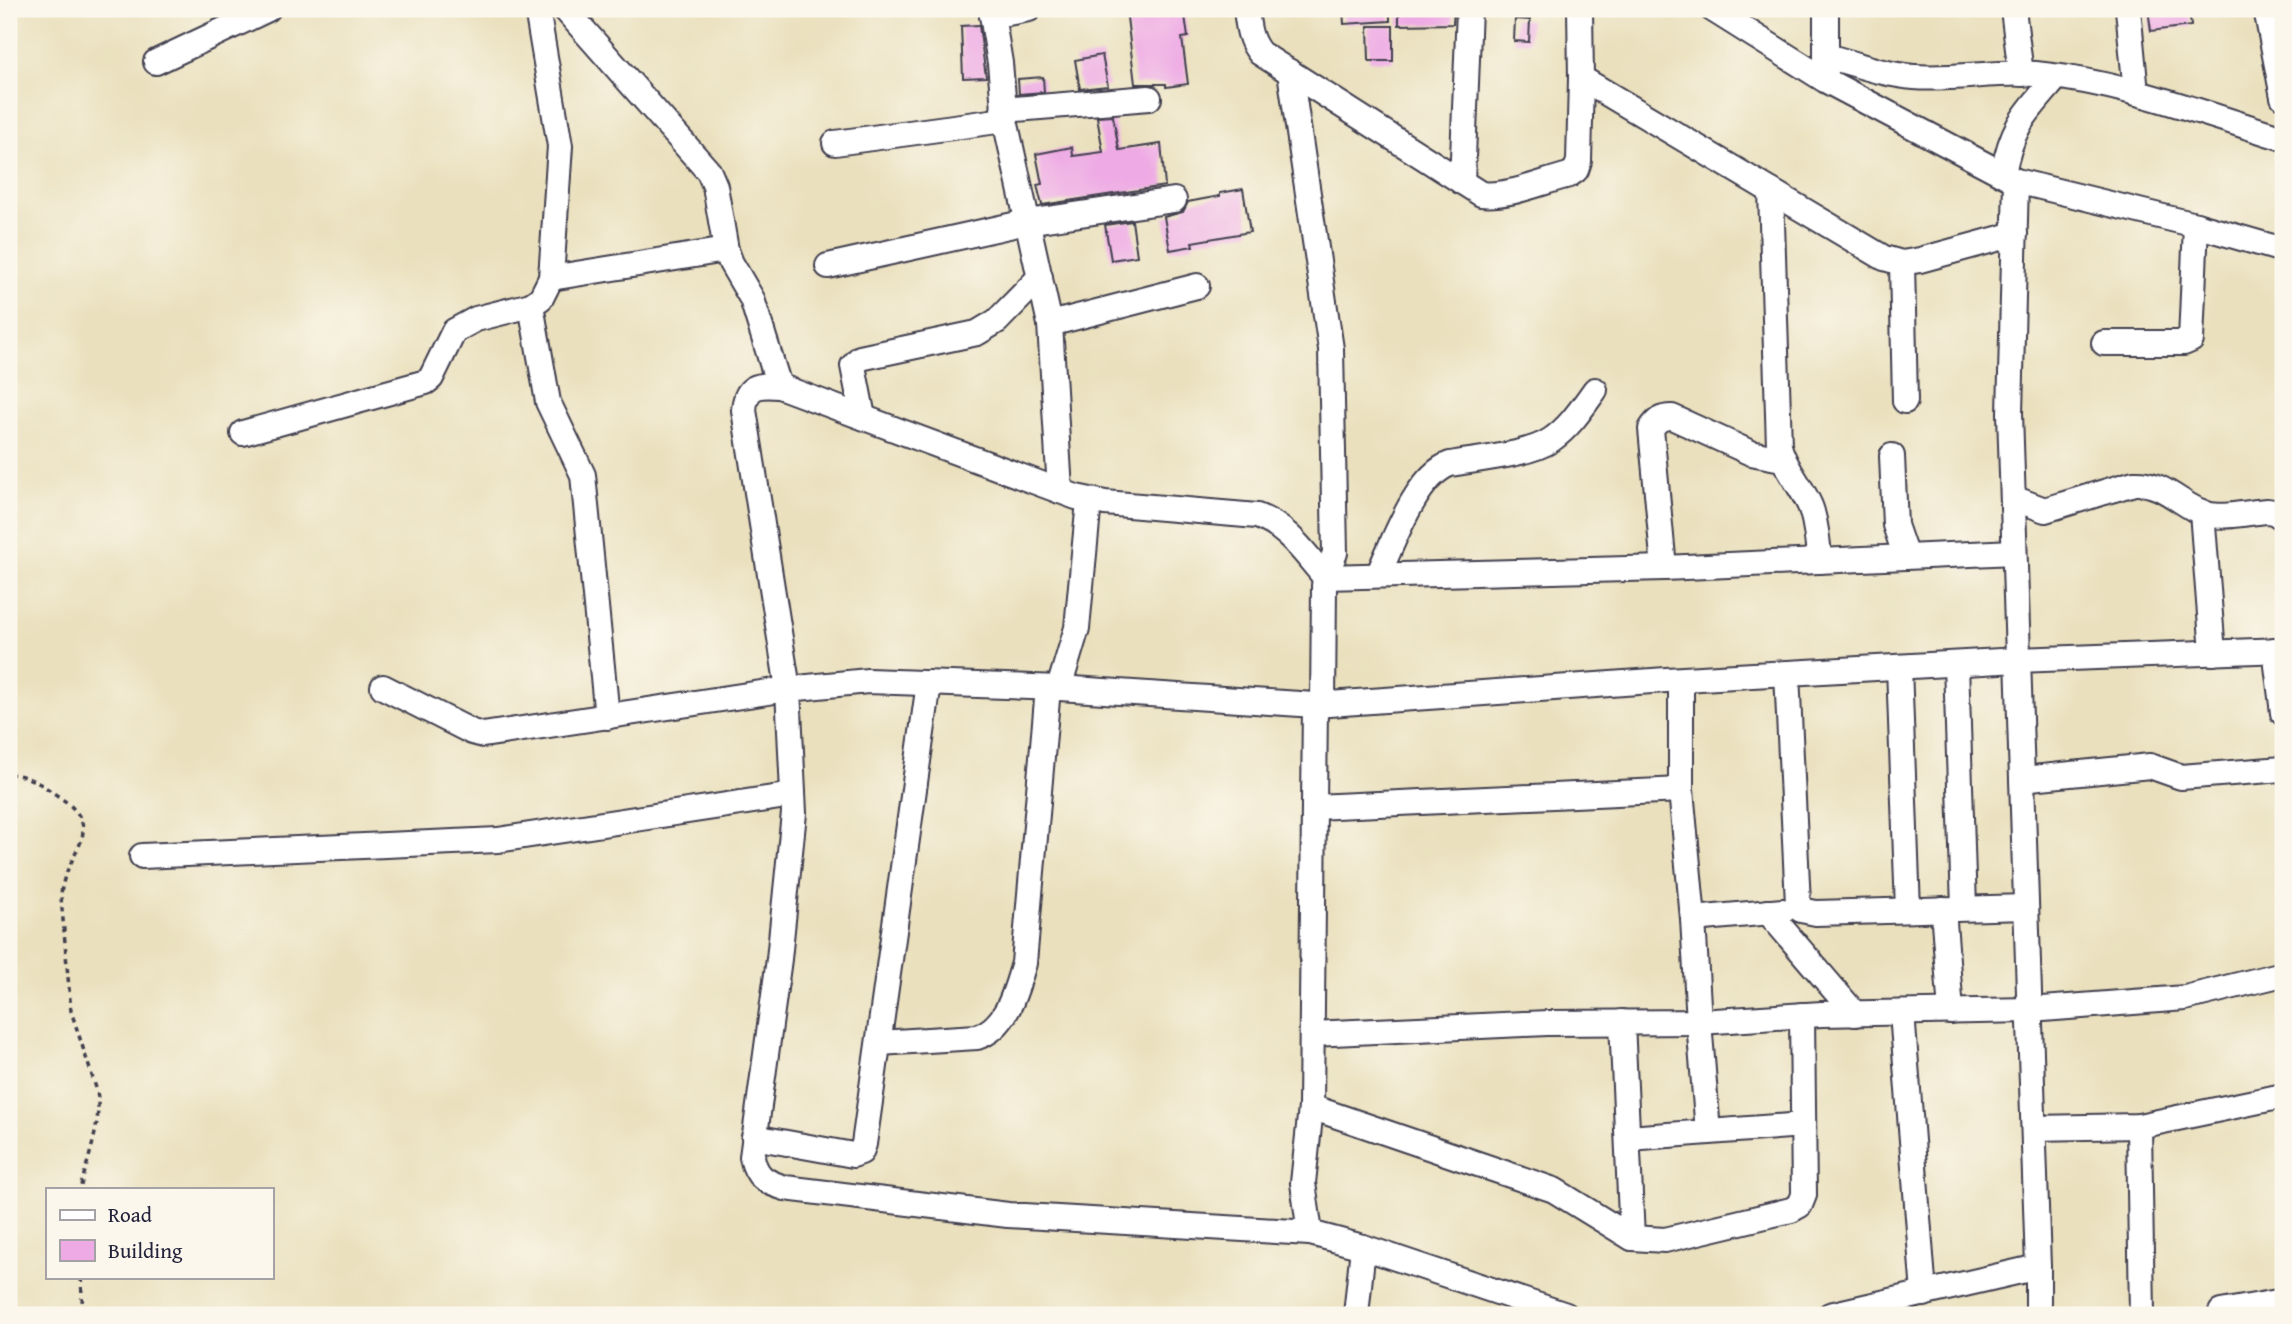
<svg xmlns="http://www.w3.org/2000/svg" width="2292" height="1324" font-family="'Gentium Book Plus',serif">
<style>
.building{fill:#eeaae4}
.lines{fill:none;stroke-linecap:round;stroke-linejoin:round}
.minor-casing{stroke:#403e4e;stroke-width:28}
.path{stroke:#403e4e;stroke-width:3.5;stroke-dasharray:5 5;stroke-linecap:butt}
.minor{stroke:#fff;stroke-width:24}
</style>
<rect width="100%" height="100%" fill="#fbf7ec"/>
<filter id="ink" filterUnits="userSpaceOnUse"><feTurbulence type="fractalNoise" baseFrequency=".0143" numOctaves="2"/><feDisplacementMap in="SourceGraphic" scale="14" xChannelSelector="R" yChannelSelector="G"/><feConvolveMatrix kernelMatrix="1 2 1 2 8 2 1 2 1" color-interpolation-filters="sRGB"/></filter>
<filter id="wash" filterUnits="userSpaceOnUse"><feTurbulence type="fractalNoise" baseFrequency=".00686" numOctaves="4" result="noise"/><feDisplacementMap in="SourceGraphic" scale="28" xChannelSelector="R" yChannelSelector="G"/><feGaussianBlur stdDeviation="1.57" result="paint"/><feColorMatrix in="noise" values="0 0 0 0 0 0 0 0 0 0 0 0 0 0 0 0 0 1.4 0 .05"/><feComposite in="paint" operator="in"/></filter>
<g filter="url(#wash)">
<rect width="100%" height="100%" fill="#eae0bd"/>
<g id="blocks">
<!-- building -->
<g class="building">
<polygon points="1126,9 1184,9 1188,37 1182,38 1188,84 1166,87 1166,84 1135,84"/>
<polygon points="1343,9 1390,9 1390,21 1344,24"/>
<polygon points="1399,9 1454,9 1453,24 1399,25"/>
<polygon points="2148,9 2189,9 2191,26 2151,31"/>
<polygon points="1515,19 1530,20 1529,42 1514,41"/>
<polygon points="979,25 986,77 963,78 961,26"/>
<polygon points="1368,26 1393,26 1393,61 1369,61"/>
<polygon points="1102,55 1108,86 1080,89 1075,60"/>
<polygon points="1043,77 1044,92 1019,94 1018,79"/>
<polygon points="1113,116 1119,150 1161,144 1165,186 1042,205 1037,185 1042,184 1036,154 1072,147 1073,156 1103,152 1097,117"/>
<polygon points="1243,189 1250,232 1192,242 1193,246 1170,250 1164,217 1183,212 1188,202 1220,196 1220,193"/>
<polygon points="1132,221 1137,256 1111,260 1105,225"/>
</g>
</g>
</g>
<g filter="url(#ink)">
<use href="#blocks" fill-opacity="0" stroke="#403e4e" stroke-width="2"/>
<g class="lines">
<!-- minor casing -->
<g class="minor-casing">
<g id="minor">
<polyline points="565,9 709,172 715,186 726,250 731,263 752,299 779,386"/>
<polyline points="991,9 1000,63 1005,120 1050,324 1060,491"/>
<path d="M1246,9c2,17 3,31 14,44l221,141c28,3 60,-12 88,-19l7,-5 3,-9 2,-83 -1,-69"/>
<polyline points="1712,9 1825,80 2016,181"/>
<polyline points="2013,9 2021,74"/>
<polyline points="2128,9 2136,93"/>
<polyline points="2266,9 2283,97"/>
<polyline points="992,16 1029,9"/>
<path d="M1826,56c28,7 58,19 88,21 40,3 82,-6 122,-3 85,8 166,39 247,64"/>
<polyline points="156,62 268,9"/>
<polyline points="1826,71 1826,9"/>
<polyline points="1290,72 1331,349 1335,553 1325,577 1324,586 1323,705"/>
<polyline points="1581,78 1884,258 1902,263 1920,260 2015,234"/>
<polyline points="1003,110 1149,98"/>
<polyline points="835,143 1005,120"/>
<path d="M2003,174c9,-49 22,-60 54,-97"/>
<polyline points="1462,182 1469,9"/>
<path d="M1771,191l8,255c6,23 22,39 31,60 7,17 7,37 10,55"/>
<polyline points="1902,263 1905,401"/>
<polyline points="828,266 1027,222 1174,200"/>
<polyline points="551,278 726,250"/>
<polyline points="531,305 548,402 583,475 607,717"/>
<polyline points="1050,324 1197,286"/>
<polyline points="2104,343 2184,343 2191,340 2196,225"/>
<polyline points="863,417 853,366 860,358 977,333 997,321 1040,277"/>
<polyline points="243,433 426,382 431,378 454,331 476,319 531,305 541,298 551,278 560,146 537,9"/>
<polyline points="1892,456 1895,525 1906,557"/>
<path d="M2013,498l32,12 89,-27c31,-2 49,26 76,32 15,3 41,-3 57,-4l7,1 9,6"/>
<polyline points="2202,512 2213,653"/>
<path d="M1664,568l-13,-139c6,-9 10,-12 21,-12l79,36 31,6"/>
<path d="M1378,575c15,-32 38,-99 72,-111 27,-5 79,-9 101,-24 19,-13 31,-32 44,-50"/>
<polyline points="2275,650 2283,713"/>
<polyline points="1956,664 1964,908"/>
<polyline points="1899,667 1908,910"/>
<polyline points="1787,673 1798,904 1801,910 1816,913 2026,907"/>
<polyline points="1681,680 1681,790 1693,919 1699,1022 1708,1132"/>
<polyline points="383,687 472,732 483,735 788,689 868,681 1059,688 1315,705 1666,680 2018,660 2283,650"/>
<polyline points="1059,688 1077,628 1089,501"/>
<polyline points="2022,779 2150,766 2181,777 2283,769"/>
<polyline points="1314,807 1681,790"/>
<polyline points="142,856 498,840 793,795"/>
<polyline points="1943,909 1951,1012"/>
<polyline points="1768,912 1855,1014"/>
<polyline points="1693,919 1783,911"/>
<polyline points="1902,1013 1924,1294"/>
<polyline points="1622,1022 1632,1238"/>
<polyline points="1312,1034 1547,1023 1699,1022 1822,1014 2030,1010 2185,998 2283,974"/>
<path d="M879,1043l98,-6c30,-9 39,-47 47,-74l24,-275"/>
<polyline points="1311,1107 1554,1190 1632,1238 1665,1240 1791,1210 1800,1205 1804,1195 1802,1015"/>
<polyline points="2139,1126 2142,1315"/>
<polyline points="2034,1128 2139,1126 2283,1096"/>
<polyline points="754,1137 853,1155 861,1152 864,1144 929,683"/>
<polyline points="1628,1138 1803,1125"/>
<polyline points="1310,1233 1303,1183 1311,1107 1315,705"/>
<path d="M1363,1247l-53,-14 -302,-18 -223,-27c-20,-6 -29,-11 -33,-31l27,-198 15,-146 -6,-124 -44,-279c2,-24 13,-26 35,-24l297,111 29,6 152,13c31,11 47,37 68,61l339,-9 350,-16"/>
<polyline points="2038,1267 2010,413 2016,181 2196,225 2283,250"/>
<polyline points="2221,1312 2283,1301"/>
<polyline points="1356,1315 1363,1247 1566,1315"/>
<polyline points="1830,1315 2038,1267 2038,1315"/>
</g>
</g>
<!-- path -->
<g class="path">
<path d="M9,774c20,1 33,11 49,22 54,36 4,57 3,101l10,114 26,80c5,32 -9,67 -17,98"/>
<polyline points="81,1277 83,1315"/>
</g>
<!-- minor -->
<use href="#minor" class="minor"/>
</g>
</g>
<!-- margin -->
<rect width="2292" height="1324" fill="none" stroke="#fbf7ec" stroke-width="35"/>
<!-- legend -->
<rect x="46" y="1188" width="228" height="91" fill="#fbf7ec" stroke="#a4a2a5" stroke-width="2"/>
<rect x="60" y="1210" width="35" height="10" fill="#ffffff" stroke="#a4a2a5" stroke-width="2"/>
<text x="108" y="1222" font-size="21" fill="#22223b">Road</text>
<rect x="60" y="1240" width="35" height="21" fill="#eeaae4" stroke="#a4a2a5" stroke-width="2"/>
<text x="108" y="1258" font-size="21" fill="#22223b">Building</text>
</svg>
